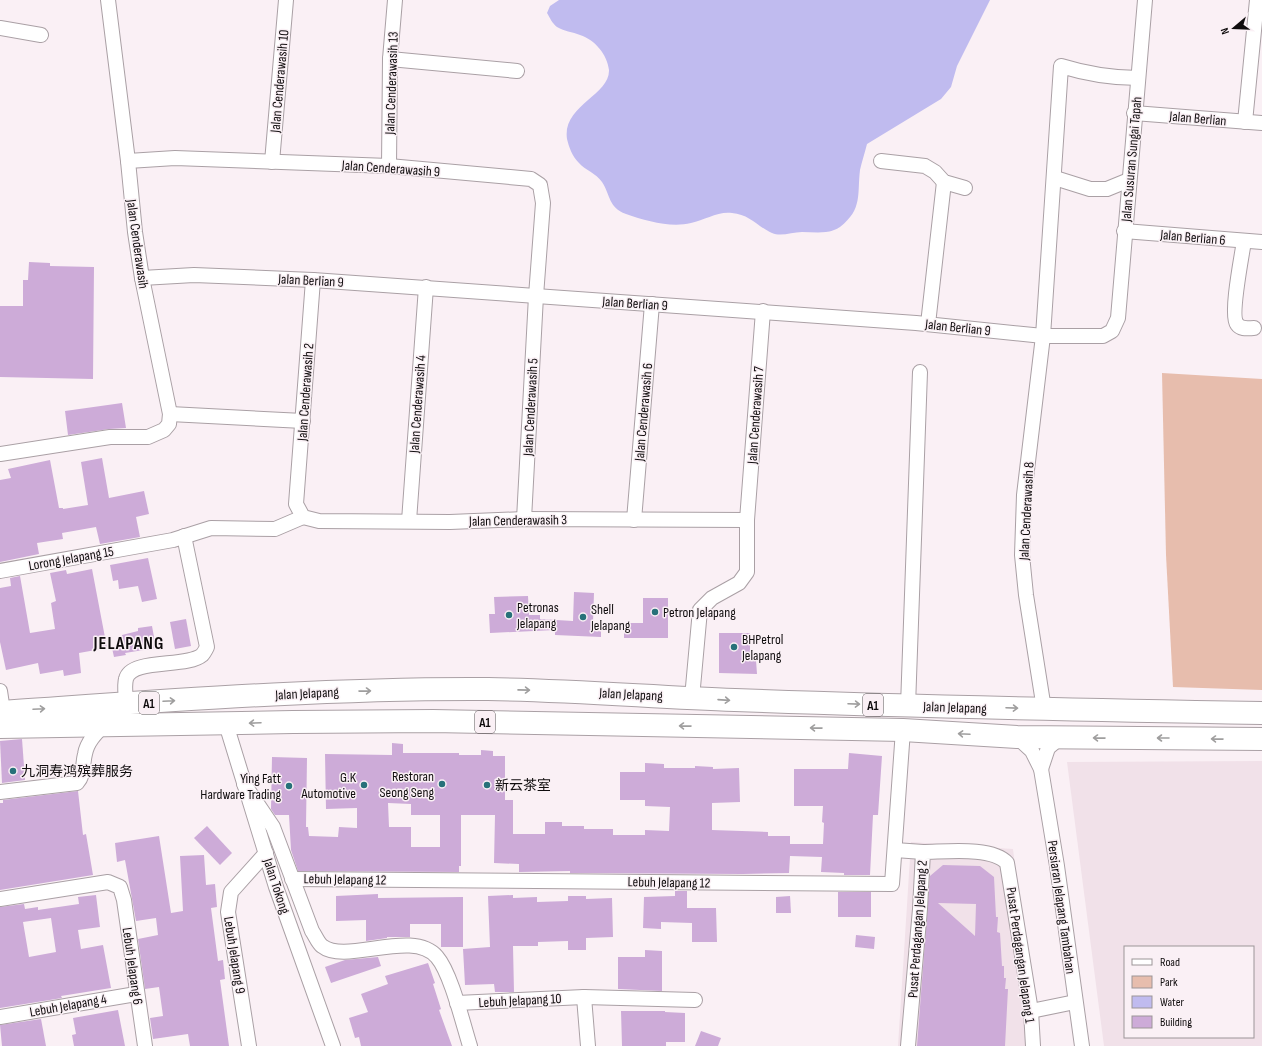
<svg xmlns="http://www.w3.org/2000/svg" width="1262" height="1046" font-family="'Sofia Sans Condensed','Noto Sans SC',sans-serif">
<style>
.built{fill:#f1e1e9;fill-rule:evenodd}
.green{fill:#e7bdad}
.water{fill:#c0bbef}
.building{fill:#cdabd8;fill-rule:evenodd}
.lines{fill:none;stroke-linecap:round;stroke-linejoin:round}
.minor-casing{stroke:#aaa0a5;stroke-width:16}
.primary-casing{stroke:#aaa0a5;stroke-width:24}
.minor{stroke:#fff;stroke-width:14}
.primary{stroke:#fff;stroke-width:22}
.oneway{stroke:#9f9e9e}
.poi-dot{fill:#277179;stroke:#faf0f5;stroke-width:1.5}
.labels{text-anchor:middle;stroke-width:3;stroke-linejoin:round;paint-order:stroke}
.shield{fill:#faf0f5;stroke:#565053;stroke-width:1}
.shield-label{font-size:13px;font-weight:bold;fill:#0f0c0d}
.street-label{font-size:14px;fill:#0f0c0d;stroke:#faf0f5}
.poi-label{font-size:14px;fill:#0f0c0d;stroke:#faf0f5;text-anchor:start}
.district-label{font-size:18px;font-weight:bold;letter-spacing:1px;fill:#0f0c0d;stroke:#faf0f5}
</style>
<rect width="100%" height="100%" fill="#faf0f5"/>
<!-- built -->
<g class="built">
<path d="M1262,761v285h-158l-37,-284zM1125,947h128v90h-128z"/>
<polygon points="911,842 1013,849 1038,1046 898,1046"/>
</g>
<!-- green -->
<polygon class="green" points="1162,373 1262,379 1262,690 1173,687 1166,555"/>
<!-- water -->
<path class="water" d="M559,0h431l-33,66 -6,21 -10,12 -74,45c-2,8 -5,17 -7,26 -3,24 3,39 -20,57 -3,2 -10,5 -14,5 -8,1 -16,0 -24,0 -10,0 -21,5 -30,1 -14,-6 -23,-19 -40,-20 -14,-2 -27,7 -41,10 -20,5 -45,-2 -65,-9 -18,-7 -15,-18 -24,-32 -6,-9 -17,-12 -23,-19 -7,-7 -10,-16 -12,-24 -5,-33 43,-44 42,-69 -2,-16 -14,-30 -29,-35 -7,-3 -17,-4 -23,-8 -5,-4 -7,-9 -10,-14l3,-7z"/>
<!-- building -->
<g class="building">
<polygon points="29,262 50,263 50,266 94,267 93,379 0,377 0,306 23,306 23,280 28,280"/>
<polygon points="122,403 126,428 109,429 68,435 65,411"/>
<polygon points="102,458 109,498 144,491 149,514 136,517 140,537 100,544 96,527 62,533 63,539 37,543 39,554 0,562 0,480 11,478 8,469 50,460 59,508 63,508 63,509 88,505 81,462"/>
<polygon points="148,558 157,599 142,602 138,586 119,589 118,580 113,581 110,565"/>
<polygon points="92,569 107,648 79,653 81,673 64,676 63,670 40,674 38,663 6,670 0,642 0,588 11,586 10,578 20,576 30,633 55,629 51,603 56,601 50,573 66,570 67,574"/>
<polygon points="574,592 594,593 593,622 601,622 601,637 555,635 555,630 490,633 489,614 495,614 494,597 528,596 529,615 540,615 540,619 573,621"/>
<polygon points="643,598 668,598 668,638 624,638 624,623 643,623"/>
<polygon points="186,619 191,646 175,649 170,622"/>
<polygon points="152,626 156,648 125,653 126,655 114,657 112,648 124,646 124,648 122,635 138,631 138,628"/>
<polygon points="719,633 750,633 750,660 756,660 757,674 719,673"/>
<polygon points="22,739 25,780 2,783 0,741"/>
<path d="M392,743l11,1v9h56v2h22v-5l12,1v5h12v44h8v34h32v-12h17v4h22v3h29v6h32v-5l24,1 1,-24 -25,-1v-6h-25v-28h25v-9l19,1v4h31v-2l18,1v2l26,-1 1,34 -28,1v27l56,2v4h22v8h33l1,-21 -2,-1 1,-16h-29v-37h54l1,-16 33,3 -4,59h-5l-3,60h-26v-2l-23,-1 1,-15 -32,-1 -1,17 -46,1 -173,-1v-2l-51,1v-8l-25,-1 1,-48h-34v51h-2v6l-161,-1 -7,-21 -2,-35h-14l-4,-6 1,-52 35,1 -1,69h2l1,9 29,1 1,-10 18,1v-20l-31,1 -1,-55 67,1zM388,803l23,1v11h29v32h-29v-20h-22z"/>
<polygon points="78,791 83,835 86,834 93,875 0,890 0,803 3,803 3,800"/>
<polygon points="207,826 232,853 220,865 194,838"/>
<polygon points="159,836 171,913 183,911 180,856 204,855 206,885 215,884 217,907 211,908 218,961 223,960 225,979 220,980 229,1046 190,1046 188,1034 153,1039 150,1018 163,1016 159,987 145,989 138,939 158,935 156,918 136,921 125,860 117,862 115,843"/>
<path d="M943,865l37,1 14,11 2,40h2l-1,15 3,1 2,33h2v12h2l-1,11h3l-3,57h-88l13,-170zM938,903l38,1 -1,32z"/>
<polygon points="675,891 687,891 687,908 716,908 717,942 692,942 692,923 661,922 661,929 643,928 644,897 675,896"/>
<rect x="838" y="892" width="33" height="25"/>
<polygon points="378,894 378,898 463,897 463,947 441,947 441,924 410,924 410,937 387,937 387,938 366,941 366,920 336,921 336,896"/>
<path d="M96,895l4,32 -22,3 3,19 22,-4 8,43 -50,8 1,2 -62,10v-101l24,-3 1,5 13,-2v3l41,-6 -1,-7zM51,918l5,34 -27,5 -6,-35z"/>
<polygon points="513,895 513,898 537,897 537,902 568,901 568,896 586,896 586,899 612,898 613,937 586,938 586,950 568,950 568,941 538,942 538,946 513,946 514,992 495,992 494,984 465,985 463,949 490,947 488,896"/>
<polygon points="790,896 791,913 776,913 776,897"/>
<polygon points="856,935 875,937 874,949 855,947"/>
<polygon points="645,950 662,951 662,991 618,989 618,957 645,957"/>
<polygon points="378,957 381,966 331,983 325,967 345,960"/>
<polygon points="428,963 435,983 433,984 441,1009 439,1010 452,1046 361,1046 359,1037 355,1038 349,1018 368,1012 361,994 388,984 385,976"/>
<polygon points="118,1010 125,1046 74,1046 72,1035 76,1034 73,1018"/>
<polygon points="621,1011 665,1011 665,1012 685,1013 685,1042 666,1042 666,1046 622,1046"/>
<polygon points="41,1019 46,1046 2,1046 0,1025"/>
<polygon points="701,1031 721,1038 718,1046 695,1046"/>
</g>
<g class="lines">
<!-- minor casing -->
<g class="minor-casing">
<g id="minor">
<polyline points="0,28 41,35"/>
<polyline points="390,59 517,71"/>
<polyline points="1134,113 1262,123"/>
<polyline points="1245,122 1257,0"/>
<polyline points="128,161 175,158 389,166 531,179 540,185 543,203 536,296 524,519"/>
<polyline points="881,161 925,166 935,172 944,182 965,188"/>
<polyline points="272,162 286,0"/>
<polyline points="389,166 390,59 395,0"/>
<polyline points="1055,178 1090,189 1107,189 1129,180"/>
<polyline points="1124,231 1262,242"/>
<path d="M1244,241c-2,14 -14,74 -7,83 4,6 12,4 17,4"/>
<polyline points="142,278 194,275 313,280 916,323 1043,336 1103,336 1112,331 1118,318 1145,0"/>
<polyline points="313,280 296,504 303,517 319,521 450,522 524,519 747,520"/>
<polyline points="928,324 944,182"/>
<polyline points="170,414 303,421"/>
<polyline points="0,454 110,437 148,437 164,430 169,424 170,414 142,278 135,232 128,161 108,0"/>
<polyline points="634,520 652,304"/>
<polyline points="409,521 426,287"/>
<polyline points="0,571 173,540 211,528 275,529 303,517"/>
<polyline points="0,691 3,711"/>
<polyline points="692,698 700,610 712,598 739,583 747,572 747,520 763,311"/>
<path d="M126,704c0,-7 -2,-18 0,-25 5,-21 61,-11 76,-24 2,-2 4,-6 5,-8l-23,-111"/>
<polyline points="908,706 920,372"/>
<path d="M1044,709l-18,-114 -4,-40 2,-60 19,-159 18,-270c26,8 50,12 77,12"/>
<polyline points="226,724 276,887 333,1046"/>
<polyline points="1017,737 1032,751 1041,769 1057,866 1082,1046"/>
<polyline points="1041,769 1048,748 1061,737"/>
<path d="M244,784l29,43 39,104c3,4 6,12 10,15 24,19 91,-18 115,11 14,16 26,67 33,89"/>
<path d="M0,792l77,-9c8,-9 5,-18 8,-29 2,-12 11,-21 19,-29"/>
<polyline points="895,850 923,852"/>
<polyline points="292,879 892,884 903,730"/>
<polyline points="0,899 108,882 120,887 124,900 145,1046"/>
<polyline points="584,997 588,1046"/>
<polyline points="457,1003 584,997 695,1000"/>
<polyline points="1031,1011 1075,1002"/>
<polyline points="0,1017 136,994"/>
<polyline points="249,1046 228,912 231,892 266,853"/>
<path d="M908,1046l12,-137 3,-57c21,0 69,-6 84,11l24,148 2,35"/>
</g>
</g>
<!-- primary casing -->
<g class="primary-casing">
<g id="primary">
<path d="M0,712c162,-11 325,-24 488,-23 83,1 165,8 247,11 176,7 351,10 527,13"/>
<polyline points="0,727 293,722 433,721 903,730 1017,737 1262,739"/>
</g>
</g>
<!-- minor -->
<use href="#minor" class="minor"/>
<!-- primary -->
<use href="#primary" class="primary"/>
</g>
<!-- one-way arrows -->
<defs><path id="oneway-shaft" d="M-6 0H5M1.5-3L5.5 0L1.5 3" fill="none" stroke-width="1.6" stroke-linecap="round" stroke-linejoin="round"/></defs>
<g class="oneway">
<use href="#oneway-shaft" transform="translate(524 690) rotate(1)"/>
<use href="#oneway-shaft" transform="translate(365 691) rotate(-1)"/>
<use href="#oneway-shaft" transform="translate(724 700) rotate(4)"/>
<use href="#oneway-shaft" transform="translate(169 701) rotate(-3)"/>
<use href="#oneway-shaft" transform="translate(854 704) rotate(2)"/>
<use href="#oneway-shaft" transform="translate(1012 708) rotate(2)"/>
<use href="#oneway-shaft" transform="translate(39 709) rotate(-3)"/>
<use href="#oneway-shaft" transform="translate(255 723) rotate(178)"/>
<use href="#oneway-shaft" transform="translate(685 726) rotate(-179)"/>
<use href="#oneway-shaft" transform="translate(816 728) rotate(-179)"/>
<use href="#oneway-shaft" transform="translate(964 734) rotate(-177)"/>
<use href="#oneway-shaft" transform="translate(1099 738) rotate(-179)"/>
<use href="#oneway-shaft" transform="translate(1163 738) rotate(-180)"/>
<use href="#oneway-shaft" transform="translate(1217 739) rotate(-179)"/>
</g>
<!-- markers -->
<g class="poi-dot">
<circle cx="655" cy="612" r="4"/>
<circle cx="509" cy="615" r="4"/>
<circle cx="583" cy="617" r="4"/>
<circle cx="734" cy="647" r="4"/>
<circle cx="13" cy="771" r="4"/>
<circle cx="442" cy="784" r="4"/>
<circle cx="364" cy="785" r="4"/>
<circle cx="487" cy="785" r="4"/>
<circle cx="289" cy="786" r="4"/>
</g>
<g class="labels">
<!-- shield labels -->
<g class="shield">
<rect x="139" y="692" width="20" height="22" rx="3"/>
<rect x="863" y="694" width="20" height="22" rx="3"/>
<rect x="475" y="711" width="20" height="22" rx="3"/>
</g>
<g class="shield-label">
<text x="149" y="708">A1</text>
<text x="873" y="710">A1</text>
<text x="485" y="727">A1</text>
</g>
<!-- street labels -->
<g class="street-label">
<text transform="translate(279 81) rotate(-85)" y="5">Jalan Cenderawasih 10</text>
<text transform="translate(391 83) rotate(-88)" y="5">Jalan Cenderawasih 13</text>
<text transform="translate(1198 118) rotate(5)" y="5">Jalan Berlian</text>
<text transform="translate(1131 159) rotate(-85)" y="5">Jalan Susuran Sungai Tapah</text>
<text transform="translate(391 168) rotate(4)" y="5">Jalan Cenderawasih 9</text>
<text transform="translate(1193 237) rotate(5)" y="5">Jalan Berlian 6</text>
<text transform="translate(138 244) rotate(82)" y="5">Jalan Cenderawasih</text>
<text transform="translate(311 280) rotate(3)" y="5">Jalan Berlian 9</text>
<text transform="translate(635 303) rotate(4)" y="5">Jalan Berlian 9</text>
<text transform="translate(958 327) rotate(6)" y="5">Jalan Berlian 9</text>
<text transform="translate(305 392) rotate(-86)" y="5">Jalan Cenderawasih 2</text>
<text transform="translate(417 404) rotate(-86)" y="5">Jalan Cenderawasih 4</text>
<text transform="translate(530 407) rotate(-87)" y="5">Jalan Cenderawasih 5</text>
<text transform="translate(643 412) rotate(-85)" y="5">Jalan Cenderawasih 6</text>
<text transform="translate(755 415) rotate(-86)" y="5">Jalan Cenderawasih 7</text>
<text transform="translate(1026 511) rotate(-87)" y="5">Jalan Cenderawasih 8</text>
<text transform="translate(518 520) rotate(-1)" y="5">Jalan Cenderawasih 3</text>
<text transform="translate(71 558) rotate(-10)" y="5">Lorong Jelapang 15</text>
<text transform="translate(307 693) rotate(-3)" y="5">Jalan Jelapang</text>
<text transform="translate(631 694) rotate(3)" y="5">Jalan Jelapang</text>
<text transform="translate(955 707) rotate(2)" y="5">Jalan Jelapang</text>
<text transform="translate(345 879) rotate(1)" y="5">Lebuh Jelapang 12</text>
<text transform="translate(669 882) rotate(1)" y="5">Lebuh Jelapang 12</text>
<text transform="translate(277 886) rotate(72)" y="5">Jalan Tokong</text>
<text transform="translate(1062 907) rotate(82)" y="5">Persiaran Jelapang Tambahan</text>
<text transform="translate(917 929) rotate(-86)" y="5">Pusat Perdagangan Jelapang 2</text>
<text transform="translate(235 955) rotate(81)" y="5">Lebuh Jelapang 9</text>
<text transform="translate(1021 955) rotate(82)" y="5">Pusat Perdagangan Jelapang 1</text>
<text transform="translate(133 966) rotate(82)" y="5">Lebuh Jelapang 6</text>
<text transform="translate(520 1000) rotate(-3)" y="5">Lebuh Jelapang 10</text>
<text transform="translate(68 1005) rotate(-10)" y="5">Lebuh Jelapang 4</text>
</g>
<!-- poi labels -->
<g class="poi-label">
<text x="517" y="612">Petronas<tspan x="517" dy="16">Jelapang</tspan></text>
<text x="591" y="614">Shell<tspan x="591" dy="16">Jelapang</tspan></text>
<text x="663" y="617">Petron Jelapang</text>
<text x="742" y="644">BHPetrol<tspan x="742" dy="16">Jelapang</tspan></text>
<text x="21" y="776">九洞寿鸿殡葬服务</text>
<text x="434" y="781" text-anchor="end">Restoran<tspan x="434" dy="16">Seong Seng</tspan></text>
<text x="356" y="782" text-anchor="end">G.K<tspan x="356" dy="16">Automotive</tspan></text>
<text x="281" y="783" text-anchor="end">Ying Fatt<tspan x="281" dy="16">Hardware Trading</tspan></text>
<text x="495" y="790">新云茶室</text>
</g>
<!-- district labels -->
<g class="district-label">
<text x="129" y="649">JELAPANG</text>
</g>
</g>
<!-- legend -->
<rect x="1124" y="946" width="130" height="92" fill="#faf0f5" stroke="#9c9598"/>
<rect x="1132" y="959" width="20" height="6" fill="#ffffff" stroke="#9c9598"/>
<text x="1160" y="966" font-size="12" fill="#0f0c0d">Road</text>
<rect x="1132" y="976" width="20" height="12" fill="#e7bdad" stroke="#9c9598"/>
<text x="1160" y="986" font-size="12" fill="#0f0c0d">Park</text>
<rect x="1132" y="996" width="20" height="12" fill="#c0bbef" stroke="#9c9598"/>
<text x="1160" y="1006" font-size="12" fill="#0f0c0d">Water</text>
<rect x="1132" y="1016" width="20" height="12" fill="#cdabd8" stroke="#9c9598"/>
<text x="1160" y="1026" font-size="12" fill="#0f0c0d">Building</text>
<!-- north arrow -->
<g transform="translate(1234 28) rotate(251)" stroke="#faf0f5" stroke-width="3" paint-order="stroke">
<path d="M0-3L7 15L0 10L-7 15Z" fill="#0f0c0d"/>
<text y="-6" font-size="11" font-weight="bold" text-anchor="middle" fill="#0f0c0d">N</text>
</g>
</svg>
